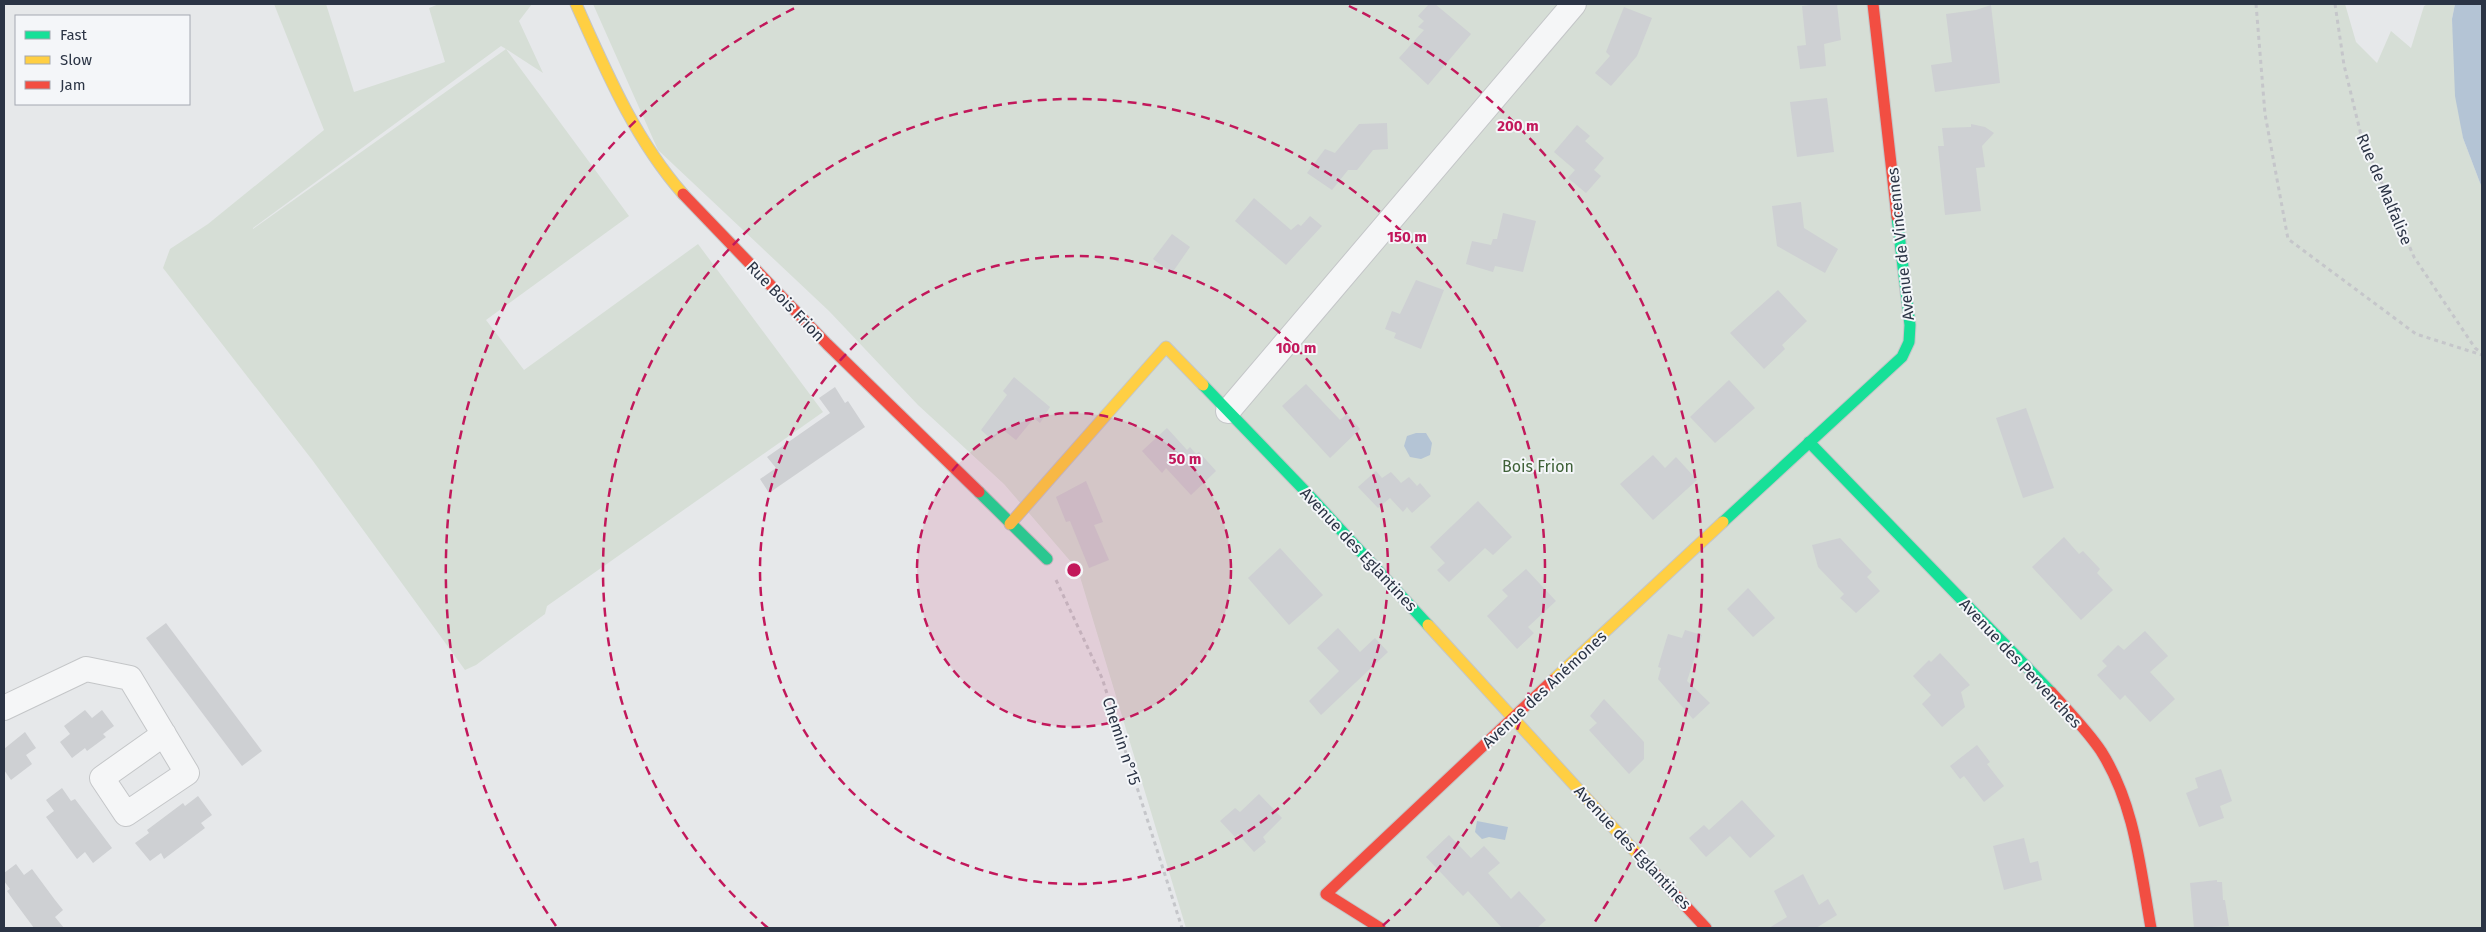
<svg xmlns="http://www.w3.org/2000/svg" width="2486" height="932" font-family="'Fira Sans',sans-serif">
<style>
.green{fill:#d6ded6;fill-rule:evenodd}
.water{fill:#b4c4d5}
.building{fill:#ced0d3}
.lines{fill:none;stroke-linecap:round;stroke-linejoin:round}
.street-casing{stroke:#c4c6c8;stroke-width:26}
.fast-casing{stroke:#c4c6c8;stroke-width:13}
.slow-casing{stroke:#c4c6c8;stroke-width:13}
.jam-casing{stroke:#c4c6c8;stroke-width:13}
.path{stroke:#c5c6ca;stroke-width:3;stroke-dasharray:4 4;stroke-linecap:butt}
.street{stroke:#f5f6f7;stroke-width:24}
.fast{stroke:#16e098;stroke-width:11}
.slow{stroke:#ffcf43;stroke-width:11}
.jam{stroke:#f24e42;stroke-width:11}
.ring{fill:none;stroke:#c2185b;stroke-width:2.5;stroke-dasharray:9 6}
.labels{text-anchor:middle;stroke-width:4;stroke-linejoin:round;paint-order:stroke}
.street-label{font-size:16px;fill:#2b3445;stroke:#f4f6f9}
.park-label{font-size:16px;fill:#3f6138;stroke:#f4f6f9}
.centre{fill:#c2185b;stroke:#f4f6f9;stroke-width:2.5}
.ring-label{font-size:15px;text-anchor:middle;font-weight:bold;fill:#c2185b;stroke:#f4f6f9;stroke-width:4;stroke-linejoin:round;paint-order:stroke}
</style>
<rect width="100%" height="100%" fill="#e6e8ea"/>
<!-- green -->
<g class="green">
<path d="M274,4h52l28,88 91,-30 -16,-54 10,-4h93l-13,17 24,52 -37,-24 123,167 -143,104 38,50 174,-126 125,168 -276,194 -2,8 -69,51 -11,5 -152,-209 -150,-193 7,-19 38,-25 116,-94zM501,46l5,3 -253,180v-1z"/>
<polygon points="593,4 2345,4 2356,42 2377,63 2391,31 2411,48 2424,6 2428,4 2455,4 2452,19 2463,138 2482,188 2482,928 1186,928 1078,570 1004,484 918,405 829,311 658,150"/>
</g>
<!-- water -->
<g class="water">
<polygon points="2455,4 2482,4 2482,188 2463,138 2455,96 2452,19"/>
<polygon points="1416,433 1426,433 1432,443 1430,455 1421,459 1410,457 1404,446 1407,436"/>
<polygon points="1477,821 1508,827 1505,840 1489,837 1482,839 1475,832"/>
</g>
<!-- building -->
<g class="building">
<polygon points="1429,4 1435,4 1471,34 1428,85 1399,58 1424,30 1418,27 1424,21 1418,16"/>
<polygon points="1817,4 1837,4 1841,40 1824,44 1826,66 1800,69 1797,46 1806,45 1802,6"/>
<polygon points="1991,5 2000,83 1935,92 1931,65 1952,62 1946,14 1976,10"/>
<polygon points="1624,7 1652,18 1637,56 1611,86 1595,73 1610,56 1606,52"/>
<polygon points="1827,98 1834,152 1797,157 1790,102"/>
<polygon points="1387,123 1388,149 1373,150 1357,170 1348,170 1332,190 1307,173 1325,149 1335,153 1359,124"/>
<polygon points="1971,124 1985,127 1994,133 1982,146 1985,167 1976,168 1981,211 1945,215 1938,146 1944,146 1942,128 1971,127"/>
<polygon points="1577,125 1590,136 1585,141 1604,158 1594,170 1601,176 1586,193 1568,178 1575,170 1554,152"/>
<polygon points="1254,198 1291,230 1298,224 1301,226 1310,216 1322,226 1286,265 1235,221"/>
<polygon points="1801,202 1804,228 1838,249 1825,273 1777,246 1772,206"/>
<polygon points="1503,213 1536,221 1523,272 1495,266 1493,272 1466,264 1472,241 1491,245 1493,239 1497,239"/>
<polygon points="1172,234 1190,247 1172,273 1153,259"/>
<polygon points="1416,280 1444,290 1421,349 1394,338 1396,333 1385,329 1392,311 1400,314"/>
<polygon points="1778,290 1807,321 1782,345 1785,349 1764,369 1730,333"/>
<polygon points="1014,377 1050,407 1040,423 1034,418 1016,440 1002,429 992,440 981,430 1007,395 1003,391"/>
<polygon points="1729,380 1755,408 1715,443 1690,417"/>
<polygon points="1306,384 1340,420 1347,414 1360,429 1330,458 1282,406"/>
<polygon points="835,387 845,403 848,401 865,427 769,493 760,479 776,468 767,457 830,413 819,398"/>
<polygon points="2026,408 2054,488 2023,498 1996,418"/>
<polygon points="1167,428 1187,450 1190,447 1196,454 1199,452 1216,471 1191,495 1166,468 1162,473 1142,451"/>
<polygon points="1653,455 1665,468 1676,457 1697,480 1653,520 1620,484"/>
<polygon points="1376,471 1382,478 1391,472 1401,483 1409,477 1417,486 1420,483 1431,496 1412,513 1407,507 1403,512 1390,498 1378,508 1358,487"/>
<polygon points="1086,481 1103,522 1094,525 1109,560 1089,568 1070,521 1066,522 1056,497"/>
<polygon points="1478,501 1512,537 1493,555 1485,548 1449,582 1437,570 1445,563 1430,547"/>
<polygon points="2064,537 2079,554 2083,551 2100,569 2097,573 2113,590 2081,620 2032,567"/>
<polygon points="1840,538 1872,572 1867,577 1880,591 1856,613 1840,598 1844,594 1818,567 1812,545"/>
<polygon points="1280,548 1323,595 1289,625 1248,578"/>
<polygon points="1526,569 1556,601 1528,627 1534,633 1517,649 1487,616 1508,596 1502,590"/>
<polygon points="1748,588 1775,618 1753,637 1727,609"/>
<polygon points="166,623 262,751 242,766 146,638"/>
<polygon points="1338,628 1360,652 1375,638 1388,652 1321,715 1309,701 1339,671 1317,648"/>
<polygon points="1685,630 1702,635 1687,681 1710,703 1693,719 1658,679 1661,668 1658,667 1668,634 1682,638"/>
<polygon points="2145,631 2168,656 2150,672 2175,699 2150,722 2125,695 2120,700 2097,675 2107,666 2102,661 2118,645 2124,650"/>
<polygon points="1940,653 1970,685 1961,692 1965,707 1942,727 1922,704 1931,695 1913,676 1929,660 1931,662"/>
<polygon points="1604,699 1644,742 1644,759 1629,774 1589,730 1597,723 1590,716"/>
<polygon points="85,710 92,718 102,710 114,726 103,734 106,737 87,751 85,748 72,758 60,742 70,734 64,726"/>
<polygon points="25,732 36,748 26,755 32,764 11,780 4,770 4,749"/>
<polygon points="1977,745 1990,762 1987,764 2004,786 1984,802 1964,776 1960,779 1950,766"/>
<polygon points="2221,769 2232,801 2220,806 2224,818 2199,827 2186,793 2198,788 2195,778"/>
<polygon points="62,788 71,801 75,799 112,848 93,863 85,852 77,859 46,817 54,811 46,800"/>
<polygon points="1259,794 1282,818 1263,837 1266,842 1254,852 1238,834 1235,837 1220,821 1235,808 1240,812"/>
<polygon points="198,796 212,815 201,823 205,828 164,859 161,853 150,861 135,843 149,833 147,830 183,803 185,806"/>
<polygon points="1742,800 1775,836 1750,858 1730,836 1706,857 1689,838 1704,825 1709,830"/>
<polygon points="1449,835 1471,858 1484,846 1500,863 1488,873 1511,899 1519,891 1546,920 1537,928 1502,928 1468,891 1463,896 1426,857"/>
<polygon points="2024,838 2030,863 2038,861 2042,880 2004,890 1993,846"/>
<polygon points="16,864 24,875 32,869 55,900 63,910 55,917 64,928 34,928 14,901 7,891 10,889 4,881 4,873"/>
<polygon points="1803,874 1819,905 1828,899 1837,915 1816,928 1769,928 1787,917 1774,891"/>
<polygon points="2217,880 2217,882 2222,882 2223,900 2225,900 2229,926 2194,928 2190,883"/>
</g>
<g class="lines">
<!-- street casing -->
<g class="street-casing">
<g id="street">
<polyline points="1228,411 1574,4"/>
<polyline points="4,708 86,669 130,678 187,773 126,814 102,778 164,734"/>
</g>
</g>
<!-- fast casing -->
<g class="fast-casing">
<g id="fast">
<polyline points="1203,385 1306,492 1428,625"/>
<polyline points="1809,442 2051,692"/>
<polyline points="979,492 1047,559"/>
<polyline points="1723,522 1902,357 1909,342 1910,325 1897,217"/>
</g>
</g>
<!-- slow casing -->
<g class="slow-casing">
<g id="slow">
<path d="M576,4c30,67 58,134 107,190"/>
<polyline points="1010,524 1166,347 1203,385"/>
<polyline points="1428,625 1642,859"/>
<polyline points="1553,680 1723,522"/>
</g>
</g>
<!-- jam casing -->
<g class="jam-casing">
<g id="jam">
<polyline points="1873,4 1897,217"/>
<polyline points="683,194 827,344 979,492"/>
<path d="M2051,692c17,19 36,38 50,59 34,54 39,116 50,177"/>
<polyline points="1642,859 1706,928"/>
<polyline points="1380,928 1326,894 1553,680"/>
</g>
</g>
<!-- path -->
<g class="path">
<polyline points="2256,4 2265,114 2288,239 2416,334 2482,355"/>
<polyline points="2335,4 2344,65 2361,135 2414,257 2475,348 2482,353"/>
<polyline points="1056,580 1102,678 1182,928"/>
</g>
<!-- street -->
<use href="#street" class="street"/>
<!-- fast -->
<use href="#fast" class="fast"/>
<!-- slow -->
<use href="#slow" class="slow"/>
<!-- jam -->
<use href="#jam" class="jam"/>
</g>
<!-- distance rings -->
<circle cx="1074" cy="570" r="157" fill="#c2185b" fill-opacity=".12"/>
<g class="ring">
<circle cx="1074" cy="570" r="157"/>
<circle cx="1074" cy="570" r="314"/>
<path d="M768 928A471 471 0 1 1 1380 928"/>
<path d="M556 926A628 628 0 0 1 799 6M1349 6A628 628 0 0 1 1592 926"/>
</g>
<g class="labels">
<!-- street labels -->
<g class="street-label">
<text transform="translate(2385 189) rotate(67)" y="6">Rue de Malfalise</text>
<text transform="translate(1900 244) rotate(-96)" y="6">Avenue de Vincennes</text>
<text transform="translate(786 301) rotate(46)" y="6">Rue Bois Frion</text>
<text transform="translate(1359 549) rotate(47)" y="6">Avenue des Eglantines</text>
<text transform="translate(2021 663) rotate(47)" y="6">Avenue des Pervenches</text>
<text transform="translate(1544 689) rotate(-43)" y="6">Avenue des Anémones</text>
<text transform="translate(1122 741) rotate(72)" y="6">Chemin n°15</text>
<text transform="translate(1633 847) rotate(47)" y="6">Avenue des Eglantines</text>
</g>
<!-- park labels -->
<g class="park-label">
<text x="1538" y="472">Bois Frion</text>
</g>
</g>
<circle cx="1074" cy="570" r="8" class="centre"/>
<g class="ring-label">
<text x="1518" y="131">200 m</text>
<text x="1407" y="242">150 m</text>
<text x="1296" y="353">100 m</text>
<text x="1185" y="464">50 m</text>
</g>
<!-- border -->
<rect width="2486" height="932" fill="none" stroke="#2b3445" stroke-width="10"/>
<!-- legend -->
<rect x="15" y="15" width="175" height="90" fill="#f4f6f9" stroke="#a4a8b1"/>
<rect x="25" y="31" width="25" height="8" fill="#16e098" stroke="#a4a8b1"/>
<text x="60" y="40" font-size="15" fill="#2b3445">Fast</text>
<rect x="25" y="56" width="25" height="8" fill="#ffcf43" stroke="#a4a8b1"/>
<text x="60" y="65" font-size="15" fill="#2b3445">Slow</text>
<rect x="25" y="81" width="25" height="8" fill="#f24e42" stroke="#a4a8b1"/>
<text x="60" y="90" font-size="15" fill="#2b3445">Jam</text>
</svg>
